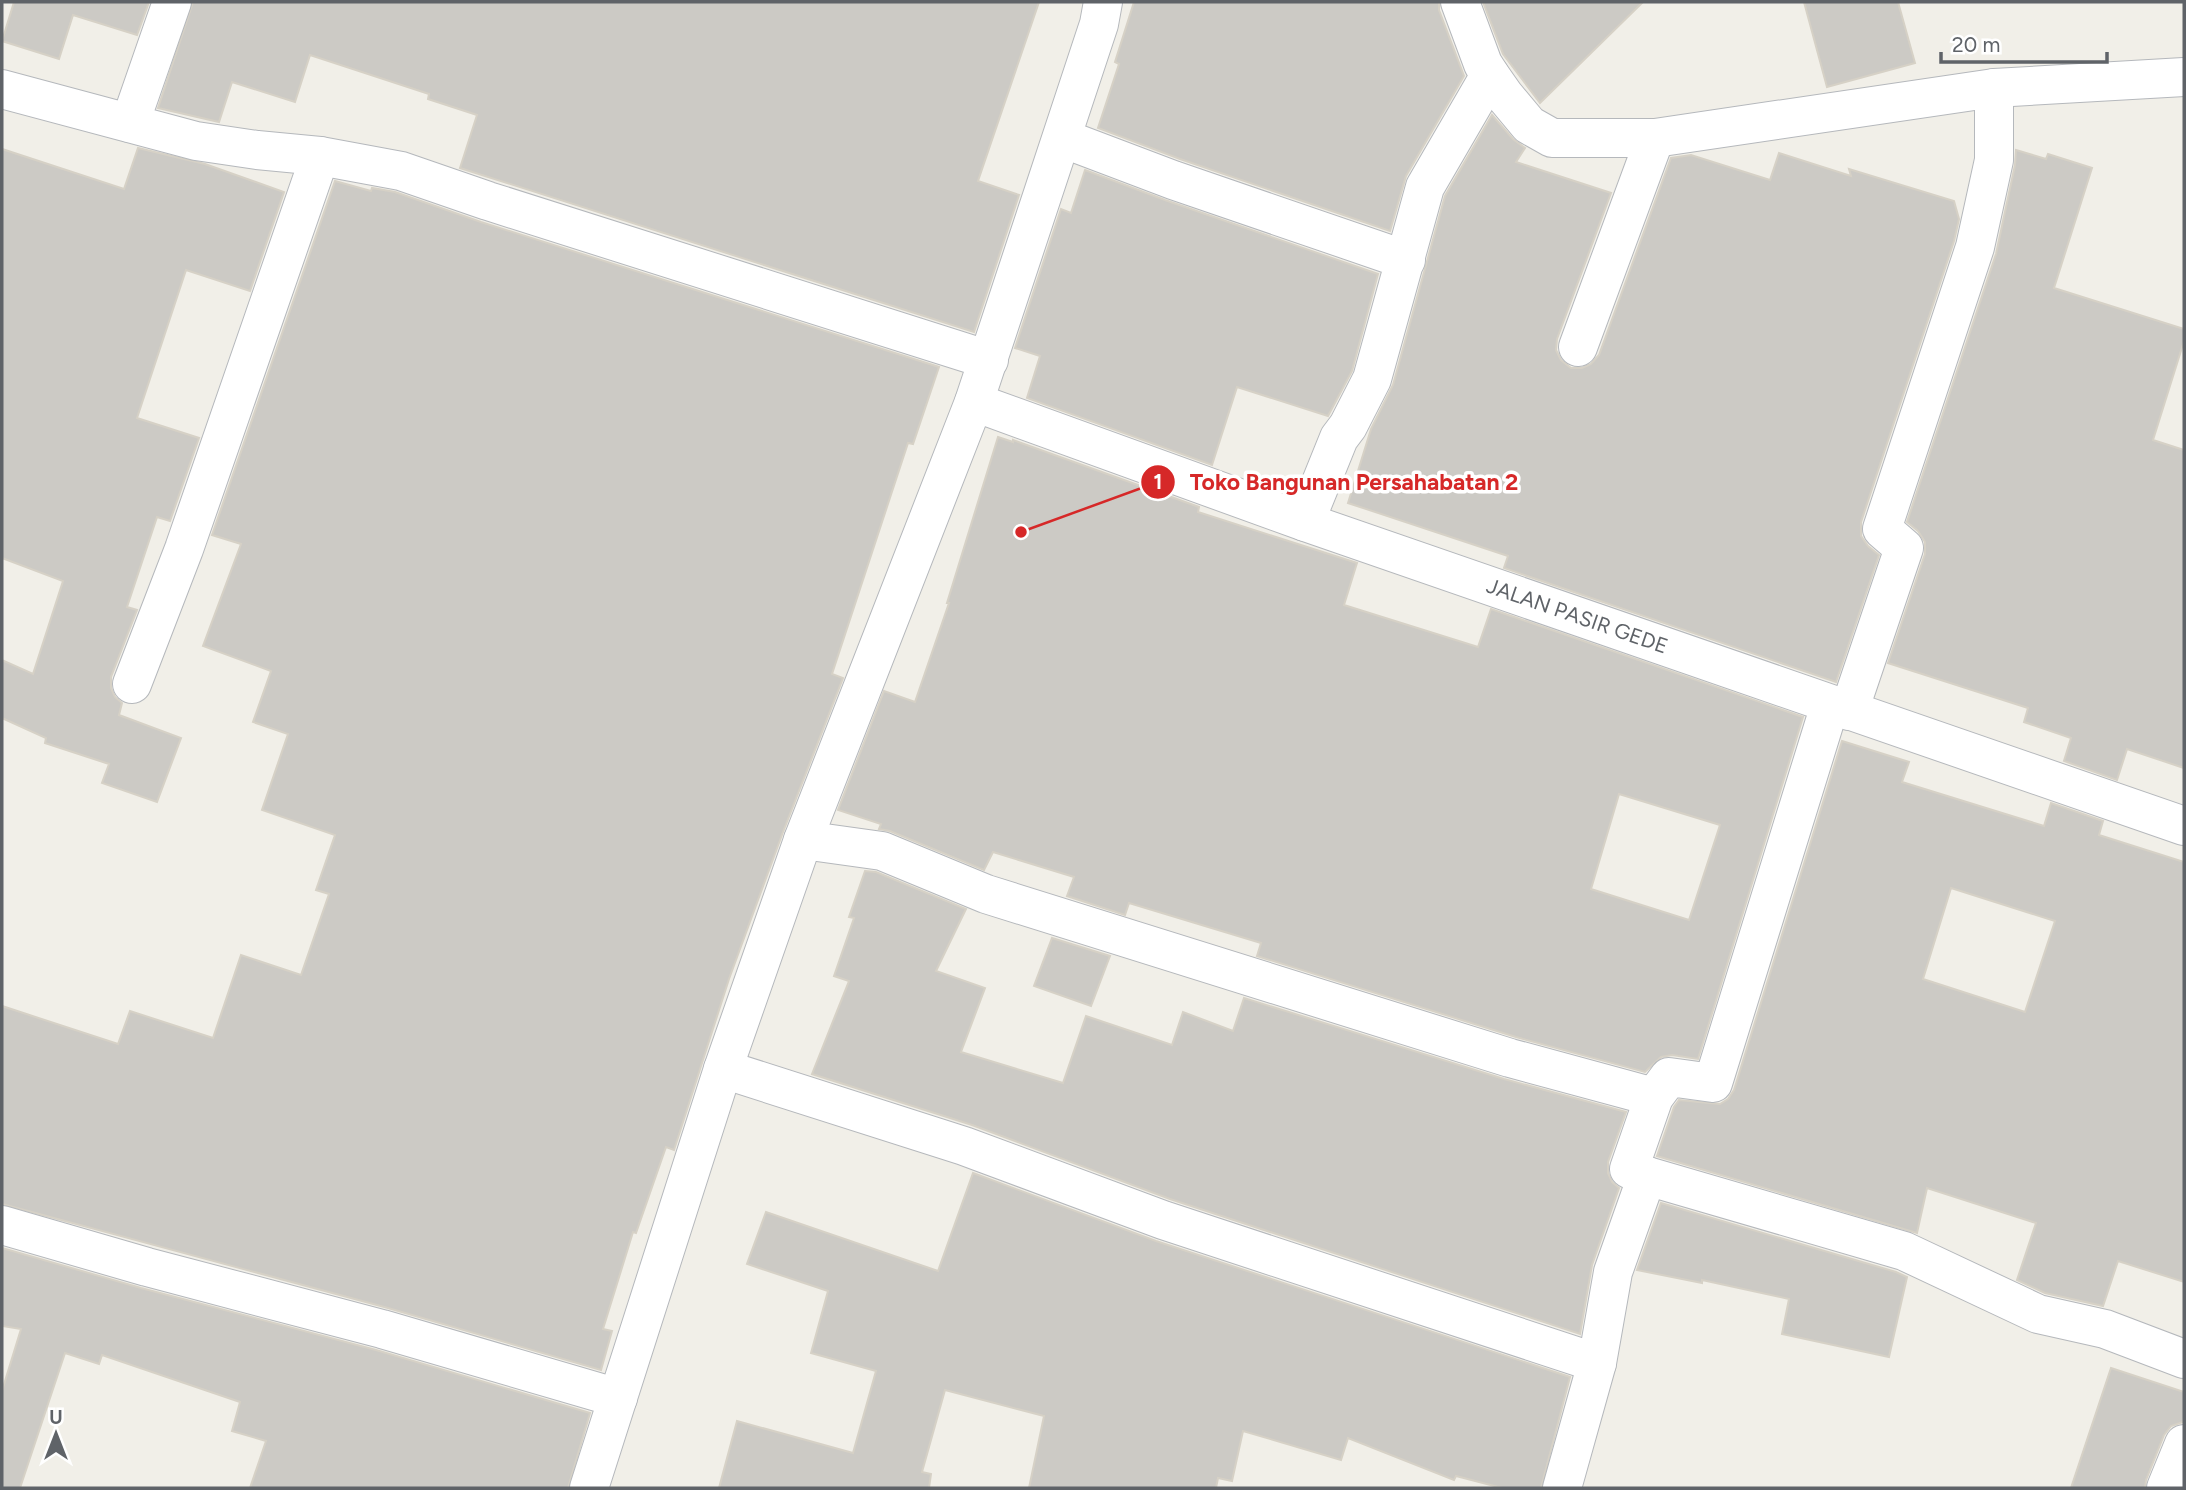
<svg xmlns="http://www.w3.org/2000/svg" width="2186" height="1490" font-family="Figtree,sans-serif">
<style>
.building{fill:#cccac5;stroke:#d6d1c6;stroke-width:2;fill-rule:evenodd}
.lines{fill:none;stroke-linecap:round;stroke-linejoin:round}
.minor-casing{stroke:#b5b8bc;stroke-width:40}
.minor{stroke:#fff;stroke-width:38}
.labels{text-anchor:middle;stroke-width:7;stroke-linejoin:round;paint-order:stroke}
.street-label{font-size:21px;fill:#5f6368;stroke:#fff}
.leader{fill:none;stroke:#d62828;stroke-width:2.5}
.callout-dot{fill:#d62828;stroke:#fff;stroke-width:2.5}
.mark-label{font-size:21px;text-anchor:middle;font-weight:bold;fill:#fff}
.callout-label{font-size:23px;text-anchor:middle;font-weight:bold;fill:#d62828;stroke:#fff;stroke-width:7;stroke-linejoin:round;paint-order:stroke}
</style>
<rect width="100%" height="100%" fill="#f1efe8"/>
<!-- building -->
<g class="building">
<polygon points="14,2 149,2 137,35 73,15 59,59 2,41"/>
<polygon points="193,2 1039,2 978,181 1019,195 974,332 460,168 477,115 428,99 429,94 310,55 295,102 232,82 219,122 158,108"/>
<polygon points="1134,2 1439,2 1439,10 1464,76 1406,176 1390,231 1180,159 1098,128 1119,64 1115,62"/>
<polygon points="1483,2 1643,2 1540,103 1503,54"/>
<polygon points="1804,2 1898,2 1915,63 1827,87"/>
<polygon points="1492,115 1513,139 1525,148 1516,162 1611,193 1557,339 1556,350 1561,360 1571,368 1582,368 1591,364 1599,355 1671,158 1691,155 1770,180 1779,153 1851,176 1849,169 1954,201 1959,219 1954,241 1861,522 1861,536 1868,546 1879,555 1836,682 1504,568 1508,556 1348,503 1371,429 1393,385 1445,196"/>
<polygon points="138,148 205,164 284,192 250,291 186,270 137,418 199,438 170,521 157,517 127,607 137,610 111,677 111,688 115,697 122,703 119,715 181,738 157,802 102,783 109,764 45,743 46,738 2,718 2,660 33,674 63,581 2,558 2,149 124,189"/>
<polygon points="2016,150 2046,159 2048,154 2092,168 2054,288 2184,329 2184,341 2153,440 2184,450 2184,768 2127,749 2117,780 2064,761 2071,738 2024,722 2028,708 1888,663 1925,554 1925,542 1918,531 1907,522 1996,254 2015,165"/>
<polygon points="1085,170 1165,200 1378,274 1352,371 1328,416 1237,387 1212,465 1027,398 1040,356 1015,348 1061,209 1071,213"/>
<polygon points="335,181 371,191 372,188 395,192 481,222 939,367 913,444 908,443 832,674 843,678 783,832 729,979 674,1150 666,1147 636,1233 633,1232 603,1329 612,1331 601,1370 388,1308 2,1204 2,1006 118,1044 130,1011 213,1038 241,955 301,975 329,894 316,890 335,835 262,810 288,734 253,722 271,671 203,646 241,544 212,535"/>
<path d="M998,437l15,5v-2l186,67 -1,5 159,51 -13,42 134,42 13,-38 312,108 -105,342 -26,-4 -11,2 -16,15 -129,-35 -259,-81 4,-13 -132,-40 -4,12 -58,-19 7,-19 -81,-25 -9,18 -94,-39 -11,-2 2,-5 -43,-14 46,-119 31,11 34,-99h-2zM1619,794l101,31 -31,95 -98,-31z"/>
<path d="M1842,741l67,21 -7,20 142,44 7,-23 52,18 -4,14 85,27v420l-66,-21 -15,45 -58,-13 -28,-13 19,-57 -109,-35 -10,45 -260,-77 17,-49 5,-7 41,4 8,-5 6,-9zM1951,888l104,33 -30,91 -102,-33z"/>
<polygon points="865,871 876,872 966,909 936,971 985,988 961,1052 1063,1083 1086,1016 1172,1045 1183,1012 1233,1031 1244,998 1504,1079 1626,1112 1608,1162 1608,1173 1612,1182 1619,1188 1592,1265 1580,1334 1170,1199 972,1125 812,1074 849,981 834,976 854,918 849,917"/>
<polygon points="1052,938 1110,956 1091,1006 1034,986"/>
<polygon points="973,1173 1156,1241 1570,1377 1541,1488 1502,1488 1456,1476 1454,1480 1348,1438 1341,1460 1243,1431 1232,1481 1218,1478 1216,1488 1029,1488 1044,1416 945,1390 922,1472 931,1474 929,1488 719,1488 737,1421 853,1453 876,1371 811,1353 828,1291 747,1264 766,1212 938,1271"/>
<polygon points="1661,1203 1896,1272 1907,1277 1889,1357 1782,1334 1789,1299 1702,1280 1702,1283 1637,1270"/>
<polygon points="2,1248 141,1288 376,1350 590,1413 568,1488 250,1488 266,1441 232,1431 240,1402 102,1355 99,1364 65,1353 20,1488 2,1488 2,1391 21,1329 2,1326"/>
<polygon points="2111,1368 2184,1392 2184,1418 2183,1422 2171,1426 2164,1435 2146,1480 2145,1488 2071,1488"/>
</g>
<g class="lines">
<!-- minor casing -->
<g class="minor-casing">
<g id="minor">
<polyline points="1460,2 1483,64 1490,75 1504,95 1529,125 1552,138 1655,138 1994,88 2184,77"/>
<polyline points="2,89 196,141 257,150 320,156 401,171 488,201 989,360"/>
<polyline points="130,123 172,2"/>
<polyline points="1062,138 1173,180 1406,260"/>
<polyline points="1578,347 1655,138"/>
<path id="s1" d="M974,402l331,120 879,304"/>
<polyline points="1305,522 1339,438 1348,426 1372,379 1425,187 1490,75"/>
<polyline points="132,684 184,549 320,156"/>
<polyline points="1849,711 1904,548 1882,529 1975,247 1994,160 1994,88"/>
<polyline points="803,840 882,851 986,894 1510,1058 1654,1097"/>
<polyline points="723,1069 964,1146 1163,1220 1597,1363"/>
<polyline points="1647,1176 1904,1251 2038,1314 2105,1329 2184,1359"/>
<polyline points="2,1225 147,1267 382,1329 618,1398"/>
<polyline points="589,1488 723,1069 803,840 974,402 1099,24 1103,2"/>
<polyline points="1562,1488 1597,1363 1613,1272 1647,1176 1629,1169 1654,1097 1669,1077 1713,1083 1830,705"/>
<polyline points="2166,1488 2184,1444"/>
</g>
</g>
<!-- minor -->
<use href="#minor" class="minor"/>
</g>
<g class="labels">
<!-- street labels -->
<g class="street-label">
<text dy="7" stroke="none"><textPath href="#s1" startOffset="640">JALAN PASIR GEDE</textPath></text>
</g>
</g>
<!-- callouts -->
<path class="leader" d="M1021 532L1158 482"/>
<g class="callout-dot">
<circle cx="1021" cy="532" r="7"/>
<circle cx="1158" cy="482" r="18"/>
</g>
<g class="mark-label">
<text x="1158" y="489">1</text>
</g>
<g class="callout-label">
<text x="1354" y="490">Toko Bangunan Persahabatan 2</text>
</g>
<!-- border -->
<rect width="2186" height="1490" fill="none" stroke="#5f6368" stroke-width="7"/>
<!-- north arrow -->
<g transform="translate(56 1434)" stroke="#ffffff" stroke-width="5" paint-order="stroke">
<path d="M0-5L12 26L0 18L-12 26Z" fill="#5f6368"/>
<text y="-10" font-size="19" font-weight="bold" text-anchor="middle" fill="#5f6368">U</text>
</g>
<!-- scale -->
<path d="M1941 52v10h166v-10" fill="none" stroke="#5f6368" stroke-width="3.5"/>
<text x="1952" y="52" font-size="21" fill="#5f6368" stroke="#ffffff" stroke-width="5" paint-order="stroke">20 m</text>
</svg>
